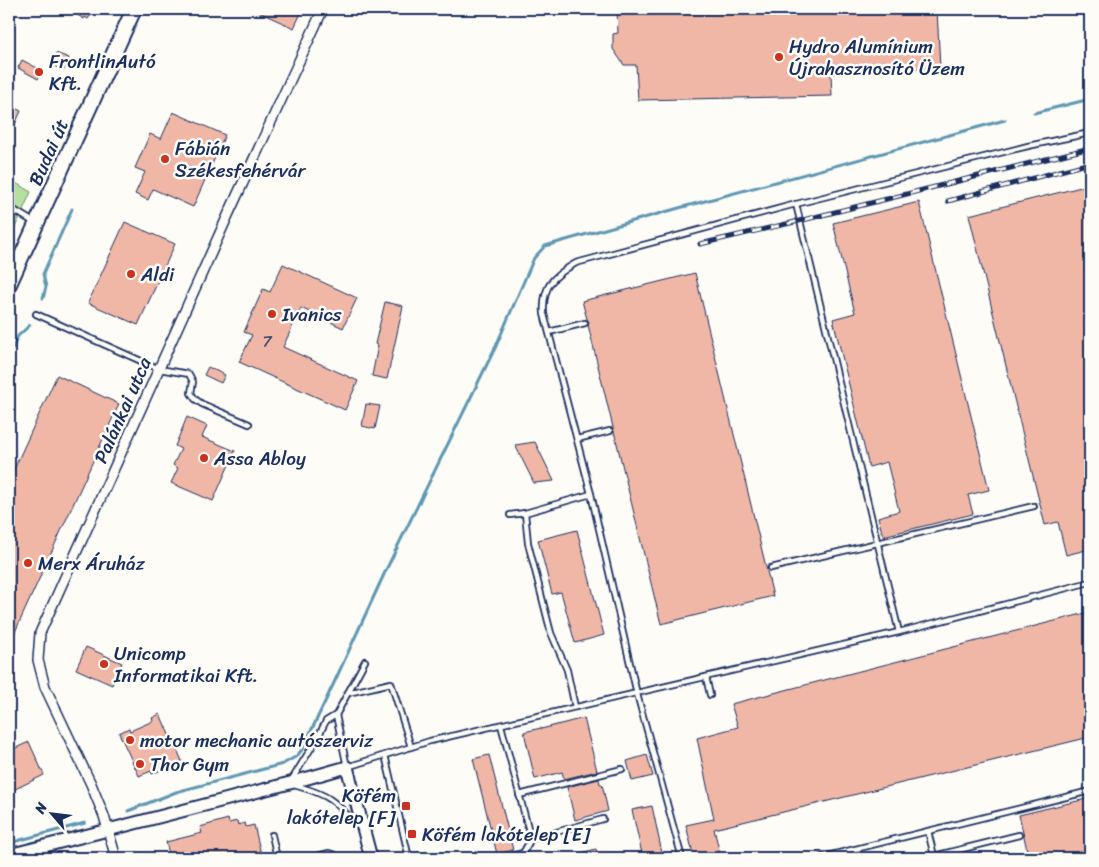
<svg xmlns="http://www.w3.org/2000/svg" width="1099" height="867" font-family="Sriracha,sans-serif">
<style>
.green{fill:#b5e09d;stroke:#68887e}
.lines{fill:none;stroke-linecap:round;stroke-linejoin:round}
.stream{stroke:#5f97b2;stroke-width:3}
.building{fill:#f0b7a7;stroke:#1b2f5e}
.service-casing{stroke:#1b2f5e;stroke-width:8}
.minor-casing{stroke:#1b2f5e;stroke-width:12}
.tertiary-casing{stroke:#1b2f5e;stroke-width:15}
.primary-casing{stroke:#1b2f5e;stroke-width:18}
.service{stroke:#fdfcf7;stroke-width:4.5}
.minor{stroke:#fdfcf7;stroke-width:9}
.tertiary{stroke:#fdfcf7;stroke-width:11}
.primary{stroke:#fdfcf7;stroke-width:14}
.rail-casing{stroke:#1b2f5e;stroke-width:5}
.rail{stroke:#fdfcf7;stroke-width:3;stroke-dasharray:9;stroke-linecap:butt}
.poi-dot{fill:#c8321e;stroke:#fdfcf7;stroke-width:2}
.labels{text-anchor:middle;stroke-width:5;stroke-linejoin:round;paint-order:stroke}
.number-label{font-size:16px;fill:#505170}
.poi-label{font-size:19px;fill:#1b2f5e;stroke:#fdfcf7;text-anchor:start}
.street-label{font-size:19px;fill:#1b2f5e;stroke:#fdfcf7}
</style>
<rect width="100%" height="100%" fill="#fdfcf7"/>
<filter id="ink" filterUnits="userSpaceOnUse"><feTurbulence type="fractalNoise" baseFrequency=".02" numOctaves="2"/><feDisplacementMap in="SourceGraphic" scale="10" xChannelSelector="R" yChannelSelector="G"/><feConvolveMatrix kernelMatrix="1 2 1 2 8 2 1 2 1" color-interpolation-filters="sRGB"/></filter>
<g filter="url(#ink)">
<!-- green -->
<polygon class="green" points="9,179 31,192 9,241"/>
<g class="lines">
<!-- stream -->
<g class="stream">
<polyline points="1034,113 1090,99"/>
<polyline points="43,298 46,287 43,274 72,209"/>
<polyline points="9,356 18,336 30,325"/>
<polyline points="128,811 176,792 283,764 297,756 303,748 333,685 386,570 496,346 534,258 545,246 679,208 1005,120"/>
<polyline points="9,843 85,823"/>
</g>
</g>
<!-- building -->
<g class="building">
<polygon points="68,9 95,9 88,19 85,17 84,19"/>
<polygon points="252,9 303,9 294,28"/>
<polygon points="617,9 937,9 940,68 831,74 832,96 638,100 636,65 624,65 613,49 613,34 618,33"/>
<polygon points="56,53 69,58 64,70 51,65"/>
<polygon points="22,60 43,71 38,79 18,68"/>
<polygon points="9,105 21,111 9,138"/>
<polygon points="173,112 225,135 193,207 153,189 148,200 135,194 145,172 135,168 150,134 161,139"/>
<polygon points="1085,186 1090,209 1090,549 1066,555 1058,522 1045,525 969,215"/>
<polygon points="919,202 989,490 968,495 973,514 883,536 878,517 899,511 887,462 869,467 833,319 855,313 833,223"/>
<polygon points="125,222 175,244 138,325 88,303"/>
<polygon points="283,264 357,298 343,328 301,308 283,347 358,381 345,410 239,362 252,335 244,332 263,289 270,292"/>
<polygon points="695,273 773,596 661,624 588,325 589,322 587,319 582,301"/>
<polygon points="385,302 403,306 387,379 372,376 378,345 375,344"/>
<polygon points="208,367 225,375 221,383 204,375"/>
<polygon points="57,375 119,404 9,645 9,480"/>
<polygon points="366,404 380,406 375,429 362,426"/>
<polygon points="187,417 207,426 202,437 235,451 213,501 171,483 178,468 173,465 181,449 175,446"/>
<polygon points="535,442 554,481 534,483 515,445"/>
<polygon points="577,530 604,635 575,643 561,592 552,594 538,540"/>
<polygon points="1090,612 1090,737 714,829 721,858 694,858 686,825 714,819 697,738 738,727 731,704"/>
<polygon points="86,647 122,663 112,685 76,669"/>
<polygon points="160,714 171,739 172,738 182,761 152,774 151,771 139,776 119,733 129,728 130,731 153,721 152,718"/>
<polygon points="584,718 597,771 564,779 562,772 535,779 524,732 541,728 541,729"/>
<polygon points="29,742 44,775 9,792 9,751"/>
<polygon points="489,755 513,850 497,854 473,759"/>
<polygon points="647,755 653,776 632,781 627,761"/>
<polygon points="599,779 600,784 602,784 608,811 575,820 567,787"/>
<polygon points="1090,798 1090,858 1007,858 1007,855 1027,850 1019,815"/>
<polygon points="652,806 663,858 643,858 632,810"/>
<polygon points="228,819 229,823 237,821 238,825 245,823 246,827 254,825 261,854 243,858 170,858 166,842 202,833 200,827"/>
<polygon points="596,849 599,858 573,858 573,855"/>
</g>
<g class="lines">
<!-- service casing -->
<g class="service-casing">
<g id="service">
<polyline points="796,204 899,632"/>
<polyline points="9,207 35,223"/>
<polyline points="36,314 159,369 189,374 193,382 191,393 195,399 202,404 249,424"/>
<polyline points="549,332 585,323"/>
<polyline points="577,439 610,431"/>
<polyline points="525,513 528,543 551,633 567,670 575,707"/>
<polyline points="510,515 525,513 591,494"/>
<polyline points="771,568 1034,506"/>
<polyline points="365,661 336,715 347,767 430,741 899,632 1090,582"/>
<polyline points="706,677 710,695"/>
<polyline points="348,693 391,683 411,747"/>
<polyline points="501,725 531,839 523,853 524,858"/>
<polyline points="385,755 409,858"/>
<polyline points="291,781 318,737 326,721 336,715"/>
<path d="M294,785c13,4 26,7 37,15 9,6 20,19 29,27"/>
<polyline points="519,795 622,769"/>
<polyline points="928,831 934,856 1019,835"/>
<polyline points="272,835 277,858"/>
<polyline points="531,839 603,819"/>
<polyline points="309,858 329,853 335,855"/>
<polyline points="502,858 523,853"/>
<path d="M682,858l-45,-164 -46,-200 -47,-180c-2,-28 9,-38 32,-51l220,-59 232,-58 62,-13"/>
<polyline points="819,858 1090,791"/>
</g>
</g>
<!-- minor casing -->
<g class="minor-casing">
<polyline id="minor" points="116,858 104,816 91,784 45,687 38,660 40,633 229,213 323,9"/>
</g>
<!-- tertiary casing -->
<g class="tertiary-casing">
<polyline id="tertiary" points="9,855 108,830 290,783 347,767 371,858"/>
</g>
<!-- primary casing -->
<g class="primary-casing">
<polyline id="primary" points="9,284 134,9"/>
</g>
<!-- service -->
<use href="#service" class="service"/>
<!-- minor -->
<use href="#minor" class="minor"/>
<!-- tertiary -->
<use href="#tertiary" class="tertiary"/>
<!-- primary -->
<use href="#primary" class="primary"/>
<!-- rail casing -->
<g class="rail-casing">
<g id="rail">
<polyline points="948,201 1090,163"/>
<polyline points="700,244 799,221 1090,148"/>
</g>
</g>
<!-- rail -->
<use href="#rail" class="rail"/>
</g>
</g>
<!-- markers -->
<g class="poi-dot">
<circle cx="779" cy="57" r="5"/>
<circle cx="39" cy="72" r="5"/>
<circle cx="165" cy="159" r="5"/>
<circle cx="131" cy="274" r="5"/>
<circle cx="272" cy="314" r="5"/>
<circle cx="204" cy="458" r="5"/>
<circle cx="28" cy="563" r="5"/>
<circle cx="104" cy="664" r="5"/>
<circle cx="130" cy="740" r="5"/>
<circle cx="140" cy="764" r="5"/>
<rect x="401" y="801" width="10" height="10" rx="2.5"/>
<rect x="407" y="829" width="10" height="10" rx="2.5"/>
</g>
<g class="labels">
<!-- number labels -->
<g class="number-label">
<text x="267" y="347">7</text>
</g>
<!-- poi labels -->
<g class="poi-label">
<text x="789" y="53">Hydro Alumínium<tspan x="789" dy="22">Újrahasznosító Üzem</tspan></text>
<text x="49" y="68">FrontlinAutó<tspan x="49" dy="22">Kft.</tspan></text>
<text x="175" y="155">Fábián<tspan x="175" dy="22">Székesfehérvár</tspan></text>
<text x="141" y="281">Aldi</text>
<text x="282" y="321">Ivanics</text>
<text x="214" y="465">Assa Abloy</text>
<text x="38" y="570">Merx Áruház</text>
<text x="114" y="660">Unicomp<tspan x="114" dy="22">Informatikai Kft.</tspan></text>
<text x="140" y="747">motor mechanic autószerviz</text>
<text x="150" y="771">Thor Gym</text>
<text x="396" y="802" text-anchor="end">Köfém<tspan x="396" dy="22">lakótelep [F]</tspan></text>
<text x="422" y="841">Köfém lakótelep [E]</text>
</g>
<!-- street labels -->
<g class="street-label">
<text transform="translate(48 152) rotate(-66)" y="7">Budai út</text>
<text transform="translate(122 410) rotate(-66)" y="7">Palánkai utca</text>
</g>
</g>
<!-- margin -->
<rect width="1099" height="867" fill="none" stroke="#fdfcf7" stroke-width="30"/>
<rect x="15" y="15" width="1069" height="837" fill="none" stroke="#1b2f5e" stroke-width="2" filter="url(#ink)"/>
<!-- north arrow -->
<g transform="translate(52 814) rotate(298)" stroke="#fdfcf7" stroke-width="4" paint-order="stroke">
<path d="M0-4L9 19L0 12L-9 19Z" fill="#1b2f5e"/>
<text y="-8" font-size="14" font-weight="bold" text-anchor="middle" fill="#1b2f5e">N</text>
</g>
</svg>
